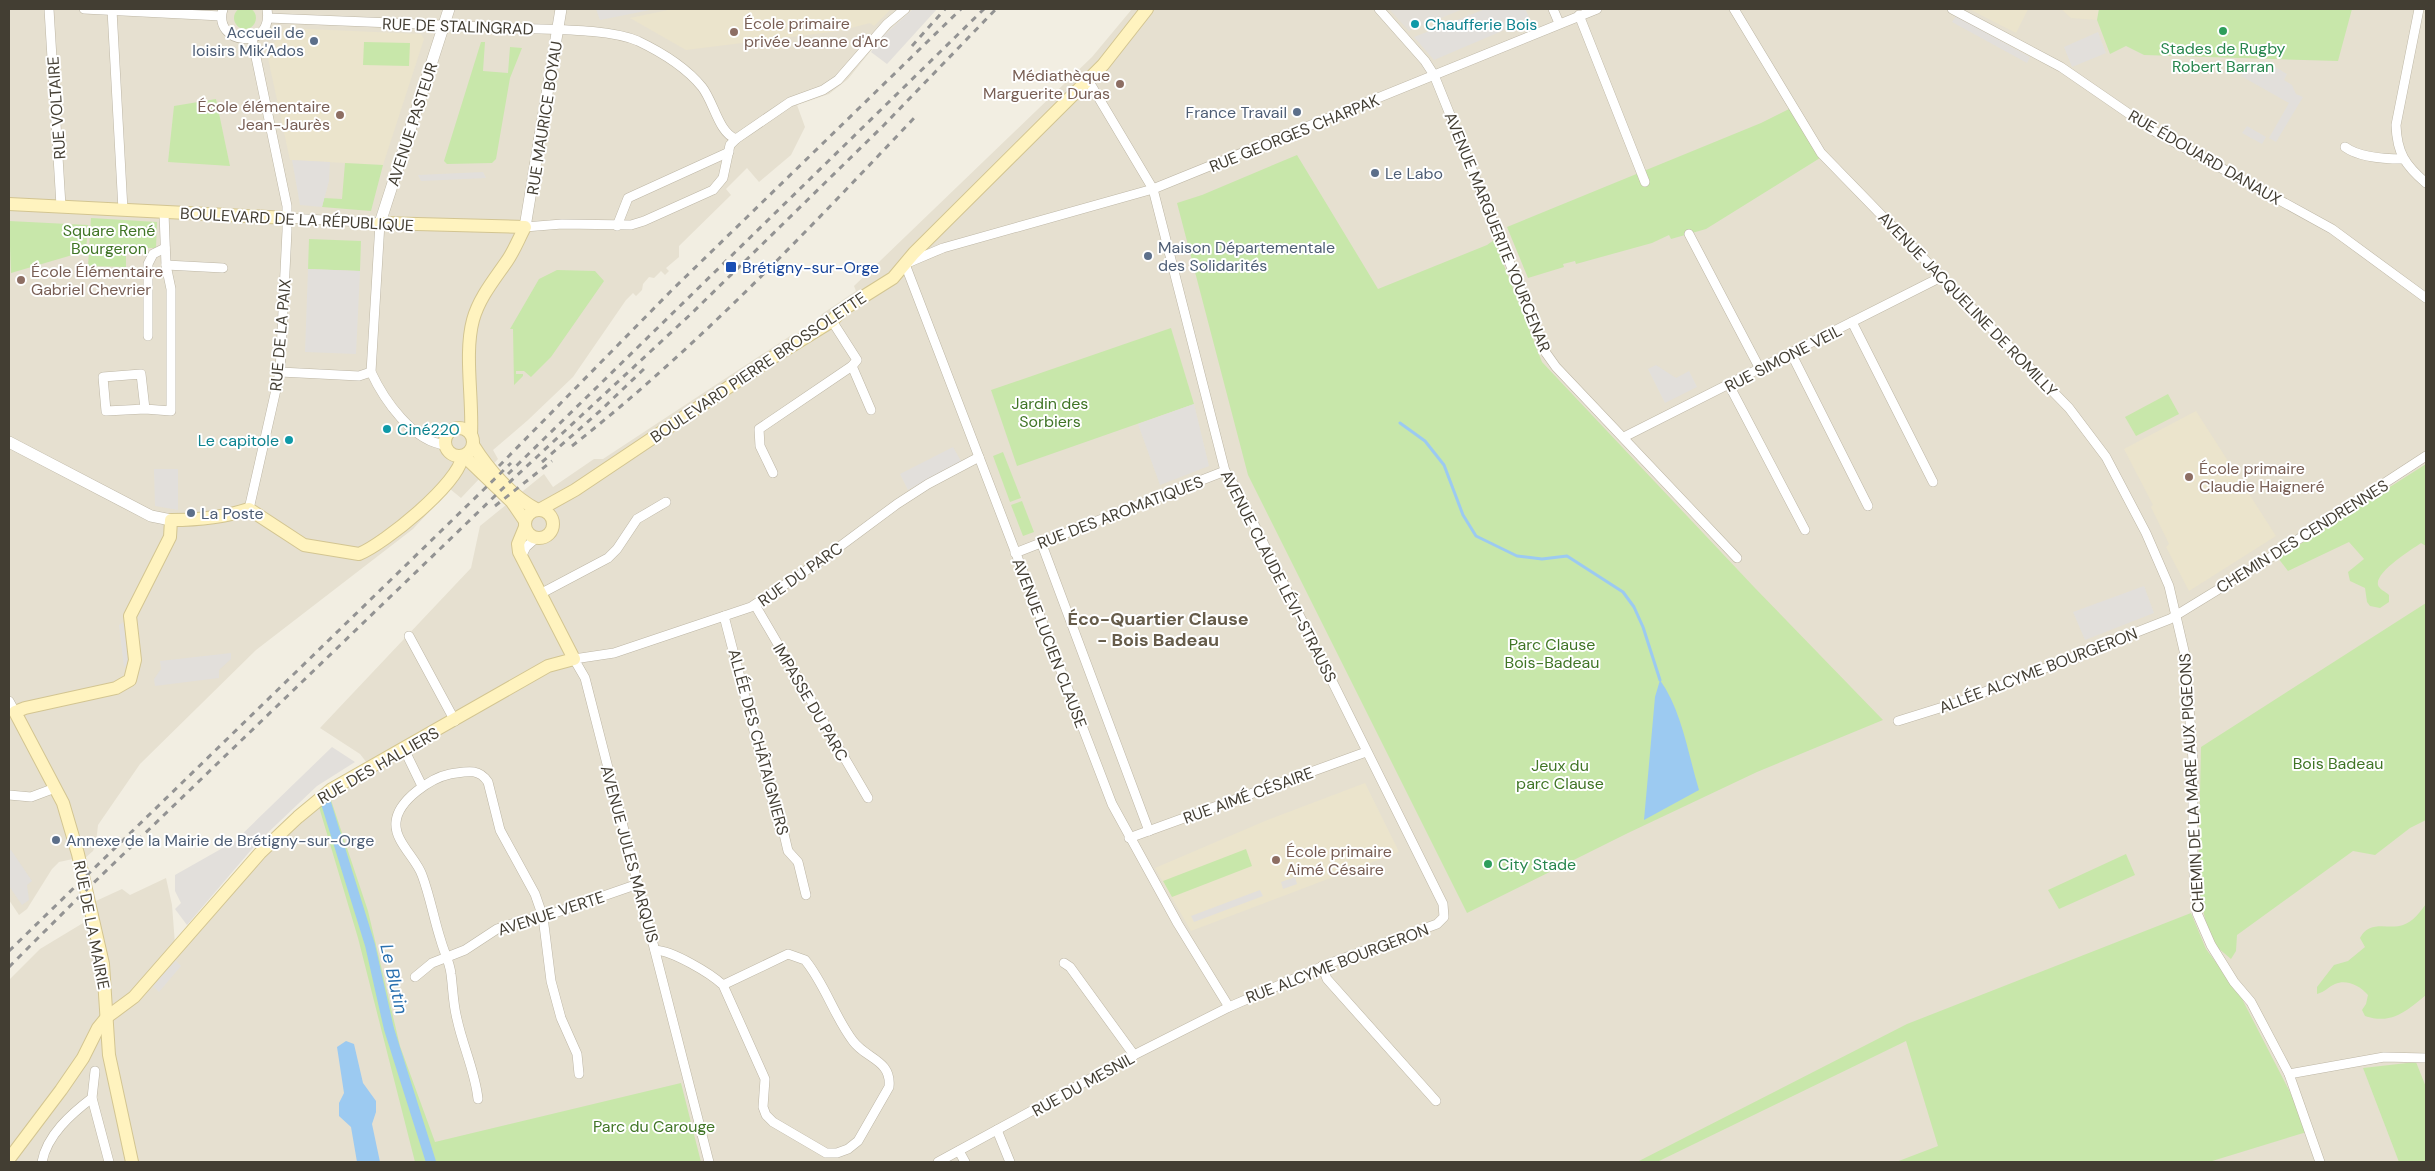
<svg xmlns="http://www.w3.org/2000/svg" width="2435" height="1171" font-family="'DM Sans',sans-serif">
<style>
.residential{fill:#e6e0d0}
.industrial{fill:#e3dfd8}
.education{fill:#ebe4cc}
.green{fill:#c8e7aa}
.parking{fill:#e2dfdb}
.water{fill:#9ccaf1}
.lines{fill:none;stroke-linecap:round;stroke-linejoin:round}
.stream{stroke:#9ccaf1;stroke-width:3}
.canal{stroke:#9ccaf1;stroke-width:10}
.minor-casing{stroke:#bdb6a5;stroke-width:10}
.tertiary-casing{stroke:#bdb6a5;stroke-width:12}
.secondary-casing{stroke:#d3c591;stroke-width:14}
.minor{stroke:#fff;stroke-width:9}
.tertiary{stroke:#fff;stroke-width:11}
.secondary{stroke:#fff3bf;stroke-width:12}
.rail{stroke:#939393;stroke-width:3;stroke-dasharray:6 6;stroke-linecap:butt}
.culture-dot{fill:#0f9aa8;stroke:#fff;stroke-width:2}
.leisure-dot{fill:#2e9e5b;stroke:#fff;stroke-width:2}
.education-dot{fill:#8d6e63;stroke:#fff;stroke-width:2}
.service-dot{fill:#5c6f8a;stroke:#fff;stroke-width:2}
.transit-dot{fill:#1a4fb4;stroke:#fff;stroke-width:2}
.labels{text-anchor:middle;stroke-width:4;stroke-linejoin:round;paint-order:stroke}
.education-label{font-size:16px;fill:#785e54;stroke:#fff;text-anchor:start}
.culture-label{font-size:16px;fill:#0d838f;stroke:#fff;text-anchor:start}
.street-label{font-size:16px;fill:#433e33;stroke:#fff}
.service-label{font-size:16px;fill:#4e5e75;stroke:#fff;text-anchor:start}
.leisure-label{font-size:16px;fill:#27864d;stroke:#fff}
.park-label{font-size:16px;fill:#407526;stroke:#fff}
.transit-label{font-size:16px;fill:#164399;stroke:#fff;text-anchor:start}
.neighbourhood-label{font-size:18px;font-weight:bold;fill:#665c4a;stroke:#fff}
.water-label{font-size:18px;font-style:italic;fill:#2b71b0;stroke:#fff}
</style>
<rect width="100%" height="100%" fill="#f2eee2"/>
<!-- residential -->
<g class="residential">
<polygon points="9,9 913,9 881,38 848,79 829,94 797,105 805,127 791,155 759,182 747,168 726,189 731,195 679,246 679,257 666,268 669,271 665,275 661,271 654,278 649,277 643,284 642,290 636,296 633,293 626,300 573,377 528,420 493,450 498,459 461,498 450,489 413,529 256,650 140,764 98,825 96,843 93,851 76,866 73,859 59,862 52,869 27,909 19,915 9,900"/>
<polygon points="1132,9 2426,9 2426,1162 9,1162 9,980 40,949 88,920 85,906 122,889 130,895 166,878 172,905 175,944 255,851 367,763 360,754 320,728 471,568 480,526 544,474 553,487 594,459 603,459 790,336 801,332 815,323 822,314 856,291 854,286 1092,57"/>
</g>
<!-- industrial -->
<polygon class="industrial" points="1389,9 1463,9 1409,31"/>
<!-- education -->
<g class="education">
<polygon points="673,9 891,9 874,26 870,23 839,31 686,50 630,18"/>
<polygon points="1969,9 2028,9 2016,33"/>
<polygon points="2061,9 2099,9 2097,20 2071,18"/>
<polygon points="284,28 421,34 424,39 383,165 290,160 266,49 279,38"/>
<polygon points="2196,411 2276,536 2189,591 2166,547 2169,544 2151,507 2153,505 2124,449"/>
<polygon points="1365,783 1399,852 1191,931 1155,868 1265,821"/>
</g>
<!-- green -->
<g class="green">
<circle cx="245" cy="18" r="11"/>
<polygon points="2099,9 2352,9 2338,61 2144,55 2126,46 2110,54 2097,20"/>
<polygon points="364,42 410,43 409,66 363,65"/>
<polygon points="481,42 485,42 483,71 508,73 510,47 522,48 510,78 496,159 492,163 447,164 444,161"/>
<polygon points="216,99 230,166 168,162 174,106"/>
<polygon points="1789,109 1820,158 1706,229 1671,239 1669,235 1652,243 1576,264 1575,261 1563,264 1564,267 1528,278 1507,227 1761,123"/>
<polygon points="1297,155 1378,289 1487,245 1494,240 1542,362 1754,587 1883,720 1757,772 1628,833 1467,913 1248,475 1177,203 1202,195"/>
<polygon points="345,163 383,165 371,211 322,207 324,198 342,199"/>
<polygon points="91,218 157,222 156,248 126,248 126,267 88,266"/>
<polygon points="9,221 88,225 86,251 11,273"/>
<polygon points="309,239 361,241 360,271 308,269"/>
<polygon points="557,270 595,271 604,281 551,357 531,377 524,371 516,371 516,374 523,374 523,376 514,385 513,329 510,329 539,279"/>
<polygon points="1171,328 1194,404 1017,466 991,390"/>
<polygon points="2168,394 2179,414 2136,436 2125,417"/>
<polygon points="1003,452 1021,498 1010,502 993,456"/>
<path d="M2426,464v82l-5,-3c-10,7 -46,29 -43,42 1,4 8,7 11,10v7l-9,6 -10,-2 -3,-4 -2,-14 -15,-7 -2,-9 16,-13 -15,-17 -61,29 -10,-13z"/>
<polygon points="1022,501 1034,532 1023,536 1011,505"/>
<polygon points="2426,603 2426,820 2410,828 2375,855 2353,851 2237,935 2236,951 2231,959 2218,948 2207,928 2198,886 2201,747"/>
<polygon points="331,800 368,911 400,1046 435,1142 681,1083 701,1162 415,1162 358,938 319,807"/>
<polygon points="1246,849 1252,866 1172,897 1163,881"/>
<polygon points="2126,854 2135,875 2059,909 2048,890"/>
<path d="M2426,904v91c-20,16 -34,30 -61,21l-3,-6 4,-6 2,-9c-8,-9 -21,-16 -33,-11 -7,3 -10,8 -18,10v-7l17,-22 14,-4 17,-14 -5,-9c10,-19 28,-8 43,-13 11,-4 17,-13 23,-21z"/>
<polygon points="2191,913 2206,949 2239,993 2310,1131 2209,1162 1896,1162 1938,1146 1906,1041 1657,1162 1637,1162 1907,1024"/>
<polygon points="2416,1062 2426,1087 2426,1162 2399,1162 2363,1068"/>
</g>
<!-- parking -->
<g class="parking">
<polygon points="596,9 655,9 600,20"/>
<polygon points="913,9 937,9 887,64 871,52 881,38"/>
<polygon points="1485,9 1525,9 1530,19 1434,60 1414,37"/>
<polygon points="1956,16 2030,57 2027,63 1952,22"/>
<polygon points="2098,32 2106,53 2072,67 2064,47"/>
<polygon points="2265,61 2287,74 2284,80 2292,85 2296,94 2303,97 2276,142 2269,138 2289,103 2241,76 2246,69"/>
<polygon points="2247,126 2266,137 2262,144 2242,133"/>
<polygon points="292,160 330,162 329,181 322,207 300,205"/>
<polygon points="483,172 486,178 421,181 418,175"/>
<polygon points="308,269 360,271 356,354 305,352"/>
<polygon points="1656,365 1676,378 1689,371 1697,387 1665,403 1648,369"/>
<polygon points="1194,404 1209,466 1160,485 1138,424"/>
<polygon points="953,447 961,461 908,490 900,474"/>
<polygon points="154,469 178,469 178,510 155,506"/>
<polygon points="2144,586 2154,613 2085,640 2073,612"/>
<polygon points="125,621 131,664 124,667 119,625"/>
<polygon points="231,653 231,659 219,670 219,678 155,686 154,679 161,669 160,661"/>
<polygon points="332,747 355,762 317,786 258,842 187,925 175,909 181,903 175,891 175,875 235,841"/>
<polygon points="11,850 32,881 27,885 29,900 22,905 9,886 9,851"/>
<polygon points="1295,877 1297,884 1283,889 1281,882"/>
<polygon points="1260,890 1263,896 1194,922 1191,916"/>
<polygon points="175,960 181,966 159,992 153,986"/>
</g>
<!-- water -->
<g class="water">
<path d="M1660,680c22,31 28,74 39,110l-55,30 11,-123z"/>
<polygon points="346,1041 354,1044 363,1083 376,1101 376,1112 372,1124 380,1162 357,1162 351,1127 339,1116 339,1103 344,1093 337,1047"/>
</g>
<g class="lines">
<!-- stream -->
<polyline class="stream" points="1400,423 1425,441 1444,465 1463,515 1476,536 1517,556 1542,559 1567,556 1623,592 1634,607 1643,627 1660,680"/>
<!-- canal -->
<polyline class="canal" points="326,803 370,945 389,1029 431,1162"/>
<!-- minor casing -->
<g class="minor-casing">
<g id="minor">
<polyline points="49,9 61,206"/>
<polyline points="84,9 221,16"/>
<path d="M223,9c-11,36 51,43 44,0"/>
<polyline points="1379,9 1425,61 1434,75 1546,353 1556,367 1737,558"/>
<polyline points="1553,9 1559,23"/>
<polyline points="1734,9 1821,153 2069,408 2106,457 2146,533 2169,586 2185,655 2193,760 2193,861 2197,913 2211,945 2234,982 2251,1002 2289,1074 2320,1162"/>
<polyline points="1952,9 2061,67 2154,131 2332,229 2426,298"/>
<path d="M2419,9l-23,116c1,28 9,40 30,58"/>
<polyline points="112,10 123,210"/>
<polyline points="1579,15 1645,182"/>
<path d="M268,18c82,4 164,7 246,10 35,2 93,0 124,13 23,11 47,25 64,46 12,15 16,45 34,52"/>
<path d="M2345,147c15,11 40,12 58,12"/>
<path d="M287,218l93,5 -9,149c13,28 42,70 75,73"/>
<polyline points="617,226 628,198 729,152"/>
<polyline points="525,227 562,224 631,225 644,221 713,190 723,178 730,145 736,139 790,102 823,90 838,80 887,24 905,9"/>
<polyline points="1689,234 1760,369"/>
<polyline points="166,265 223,268"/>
<polyline points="1852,322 1933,482"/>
<polyline points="148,336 148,264 153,254 165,248"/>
<polyline points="1791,353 1868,506"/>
<polyline points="852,366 871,410"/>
<polyline points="280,372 359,376 371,372"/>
<polyline points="1729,385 1805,530"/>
<polyline points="145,409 141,374 103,377 106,411 145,409 171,411 171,289 166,265 164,213"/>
<polyline points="1624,437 1941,277"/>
<polyline points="773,473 760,446 759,429 852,366 857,360 832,321"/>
<polyline points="249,509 280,372 287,231 287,206 252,38"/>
<polyline points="1041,542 1149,831"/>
<polyline points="1015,553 1225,471"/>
<polyline points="521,557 526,547 536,538"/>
<polyline points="540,594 608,558 617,549 637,519 666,502"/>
<polyline points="755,605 868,798"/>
<polyline points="724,616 779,827 784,834 788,851 798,862 806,895"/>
<polyline points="409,636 455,721"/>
<polyline points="9,701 15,712"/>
<polyline points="1898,721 1959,702 2170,619 2268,559 2426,456"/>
<polyline points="404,749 422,786"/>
<polyline points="9,795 31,797 55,788"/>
<polyline points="1129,838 1366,752"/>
<path d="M655,950c18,1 55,23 68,35l42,94 -2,28 3,8 7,7 53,31h11l11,-4 10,-8 31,-54c3,-27 -23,-28 -36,-46 -19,-25 -28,-57 -48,-81l-17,-6 -65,31"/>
<polyline points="1064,963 1070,967 1134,1055"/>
<polyline points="1322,966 1327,979 1436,1101"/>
<polyline points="415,977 432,963 465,950 497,929 520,921 543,917 638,884"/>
<polyline points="1229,1007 1178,924 1112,804 905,264 943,248 1153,189 1597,9"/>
<polyline points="95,1071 92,1098 109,1162"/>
<polyline points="2289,1074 2384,1057 2426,1058"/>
<path d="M478,1099c-3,-28 -15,-52 -21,-80 -4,-15 -4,-30 -6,-45 -1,-11 -7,-22 -10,-33 -7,-21 -11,-45 -19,-66 -6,-17 -28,-34 -26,-53 2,-22 35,-44 54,-48 15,-2 28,-7 38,8l12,48 35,64 8,23 8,64 10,37 16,36 2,20"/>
<polyline points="997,1130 1010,1162"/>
<polyline points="959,1151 965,1162"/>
<path d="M42,1162c5,-27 29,-48 50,-64"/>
<polyline points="709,1162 585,678 574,659 614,653 751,607 819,562 897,504 928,484 979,457"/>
<polyline points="938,1162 1134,1055 1229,1007 1328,964 1437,924 1444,917 1443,904 1236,488 1225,471 1153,189 1088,80"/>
</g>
</g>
<!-- tertiary casing -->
<g class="tertiary-casing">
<g id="tertiary">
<polyline points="380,223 449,9"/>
<polyline points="525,227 561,9"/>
<polyline points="9,442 151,516 171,520"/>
</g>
</g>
<!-- secondary casing -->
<g class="secondary-casing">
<g id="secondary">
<polyline points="9,204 287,218"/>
<path d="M380,223l145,4c-6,11 -11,24 -18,34 -13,19 -28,37 -34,59 -9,33 0,79 -2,114"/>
<circle cx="459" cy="442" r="14"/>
<path d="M473,445c15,24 39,52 65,65"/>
<polyline points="464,456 512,502 525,521"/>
<circle cx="539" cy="524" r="14"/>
<polyline points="539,510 575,490 772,358 832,321 842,310 893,278 914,253 1103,65 1147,9"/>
<polyline points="9,1159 61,1090 83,1058 98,1028 107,1017 134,997 260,853 298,817 332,789 548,666 574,659 519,552 518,544 525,527"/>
<path d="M132,1162l-23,-107 -6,-91 -25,-110 -15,-51 -48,-91 10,-4 91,-20 14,-8 5,-20 -5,-44 40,-79 1,-17c26,0 54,-3 78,-11l55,36 55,9c25,-10 102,-72 103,-98"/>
</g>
</g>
<!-- minor -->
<use href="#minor" class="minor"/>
<!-- tertiary -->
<use href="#tertiary" class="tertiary"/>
<!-- secondary -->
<use href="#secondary" class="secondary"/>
<!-- rail -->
<g class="rail">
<polyline points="912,46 945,9"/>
<path d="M572,446c125,-98 235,-215 344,-330"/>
<polyline points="542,462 600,411 645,368"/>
<polyline points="499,466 671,291 961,9"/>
<polyline points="508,474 984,9"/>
<polyline points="495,506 552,461"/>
<polyline points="9,951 511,463"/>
<polyline points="9,967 81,895 499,492 692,313 884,125 996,9"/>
</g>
</g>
<!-- markers -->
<g class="culture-dot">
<circle cx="1415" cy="24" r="5"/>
<circle cx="387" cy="429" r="5"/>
<circle cx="289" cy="440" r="5"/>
</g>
<g class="leisure-dot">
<circle cx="2223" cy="31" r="5"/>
<circle cx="1488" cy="864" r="5"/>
</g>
<g class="education-dot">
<circle cx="734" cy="32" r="5"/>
<circle cx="1120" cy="84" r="5"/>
<circle cx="340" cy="115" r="5"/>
<circle cx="21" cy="280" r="5"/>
<circle cx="2189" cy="477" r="5"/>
<circle cx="1276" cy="860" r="5"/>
</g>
<g class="service-dot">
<circle cx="314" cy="41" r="5"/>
<circle cx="1297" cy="112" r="5"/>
<circle cx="1375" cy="173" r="5"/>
<circle cx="1148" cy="256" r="5"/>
<circle cx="191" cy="513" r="5"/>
<circle cx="56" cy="840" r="5"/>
</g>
<rect class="transit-dot" x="725" y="261" width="12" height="12" rx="2.5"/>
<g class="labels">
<!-- education labels -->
<g class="education-label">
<text x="744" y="29">École primaire<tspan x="744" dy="18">privée Jeanne d'Arc</tspan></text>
<text x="1110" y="81" text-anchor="end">Médiathèque<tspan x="1110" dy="18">Marguerite Duras</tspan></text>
<text x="330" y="112" text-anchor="end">École élémentaire<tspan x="330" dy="18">Jean-Jaurès</tspan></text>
<text x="31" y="277">École Élémentaire<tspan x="31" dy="18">Gabriel Chevrier</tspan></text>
<text x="2199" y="474">École primaire<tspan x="2199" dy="18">Claudie Haigneré</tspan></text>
<text x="1286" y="857">École primaire<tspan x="1286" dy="18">Aimé Césaire</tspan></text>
</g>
<!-- culture labels -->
<g class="culture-label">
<text x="1425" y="30">Chaufferie Bois</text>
<text x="397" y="435">Ciné220</text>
<text x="279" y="446" text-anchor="end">Le capitole</text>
</g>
<!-- street labels -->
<g class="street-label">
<text transform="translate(458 26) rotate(2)" y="6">RUE DE STALINGRAD</text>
<text transform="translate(56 108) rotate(-94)" y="6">RUE VOLTAIRE</text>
<text transform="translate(544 118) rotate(-81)" y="6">RUE MAURICE BOYAU</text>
<text transform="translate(412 124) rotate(-72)" y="6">AVENUE PASTEUR</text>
<text transform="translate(1294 133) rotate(-22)" y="6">RUE GEORGES CHARPAK</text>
<text transform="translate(2205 157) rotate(30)" y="6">RUE ÉDOUARD DANAUX</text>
<text transform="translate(297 219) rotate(3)" y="6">BOULEVARD DE LA RÉPUBLIQUE</text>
<text transform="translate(1498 232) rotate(68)" y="6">AVENUE MARGUERITE YOURCENAR</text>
<text transform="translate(1968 304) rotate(46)" y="6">AVENUE JACQUELINE DE ROMILLY</text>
<text transform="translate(280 335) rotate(-85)" y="6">RUE DE LA PAIX</text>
<text transform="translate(1783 358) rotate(-27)" y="6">RUE SIMONE VEIL</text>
<text transform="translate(758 367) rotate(-34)" y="6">BOULEVARD PIERRE BROSSOLETTE</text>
<text transform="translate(1120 512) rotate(-21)" y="6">RUE DES AROMATIQUES</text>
<text transform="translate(2302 536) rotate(-32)" y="6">CHEMIN DES CENDRENNES</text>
<text transform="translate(800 574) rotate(-35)" y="6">RUE DU PARC</text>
<text transform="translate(1279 576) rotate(63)" y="6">AVENUE CLAUDE LÉVI-STRAUSS</text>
<text transform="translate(1050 643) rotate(69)" y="6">AVENUE LUCIEN CLAUSE</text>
<text transform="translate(2038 670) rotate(-21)" y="6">ALLÉE ALCYME BOURGERON</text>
<text transform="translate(811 702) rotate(60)" y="6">IMPASSE DU PARC</text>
<text transform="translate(759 742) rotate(75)" y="6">ALLÉE DES CHÂTAIGNIERS</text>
<text transform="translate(378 765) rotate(-30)" y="6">RUE DES HALLIERS</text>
<text transform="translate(2191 783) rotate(-93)" y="6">CHEMIN DE LA MARE AUX PIGEONS</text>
<text transform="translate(1248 795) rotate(-20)" y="6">RUE AIMÉ CÉSAIRE</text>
<text transform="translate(630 854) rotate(75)" y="6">AVENUE JULES MARQUIS</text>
<text transform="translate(551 913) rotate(-18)" y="6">AVENUE VERTE</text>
<text transform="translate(92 925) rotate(79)" y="6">RUE DE LA MAIRIE</text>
<text transform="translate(1337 963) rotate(-21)" y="6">RUE ALCYME BOURGERON</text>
<text transform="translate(1083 1084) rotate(-29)" y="6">RUE DU MESNIL</text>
</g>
<!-- service labels -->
<g class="service-label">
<text x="304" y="38" text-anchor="end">Accueil de<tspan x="304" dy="18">loisirs Mik'Ados</tspan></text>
<text x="1287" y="118" text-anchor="end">France Travail</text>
<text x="1385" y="179">Le Labo</text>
<text x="1158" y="253">Maison Départementale<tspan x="1158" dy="18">des Solidarités</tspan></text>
<text x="201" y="519">La Poste</text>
<text x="66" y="846">Annexe de la Mairie de Brétigny-sur-Orge</text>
</g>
<!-- leisure labels -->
<g class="leisure-label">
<text x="2223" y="54">Stades de Rugby<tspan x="2223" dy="18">Robert Barran</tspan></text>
<text x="1498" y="870" text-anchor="start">City Stade</text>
</g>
<!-- park labels -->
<g class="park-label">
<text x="109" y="236">Square René<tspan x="109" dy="18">Bourgeron</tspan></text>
<text x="1050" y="409">Jardin des<tspan x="1050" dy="18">Sorbiers</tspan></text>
<text x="1552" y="650">Parc Clause<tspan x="1552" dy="18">Bois-Badeau</tspan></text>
<text x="2338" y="769">Bois Badeau</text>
<text x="1560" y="771">Jeux du<tspan x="1560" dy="18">parc Clause</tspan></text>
<text x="654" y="1132">Parc du Carouge</text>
</g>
<!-- transit labels -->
<g class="transit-label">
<text x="742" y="273">Brétigny-sur-Orge</text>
</g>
<!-- neighbourhood labels -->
<g class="neighbourhood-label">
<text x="1158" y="625">Éco-Quartier Clause<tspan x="1158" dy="21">- Bois Badeau</tspan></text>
</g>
<!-- water labels -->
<g class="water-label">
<text transform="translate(394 979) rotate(77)" y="6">Le Blutin</text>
</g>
</g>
<!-- border -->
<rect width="2435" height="1171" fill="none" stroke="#433e33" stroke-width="20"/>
</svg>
